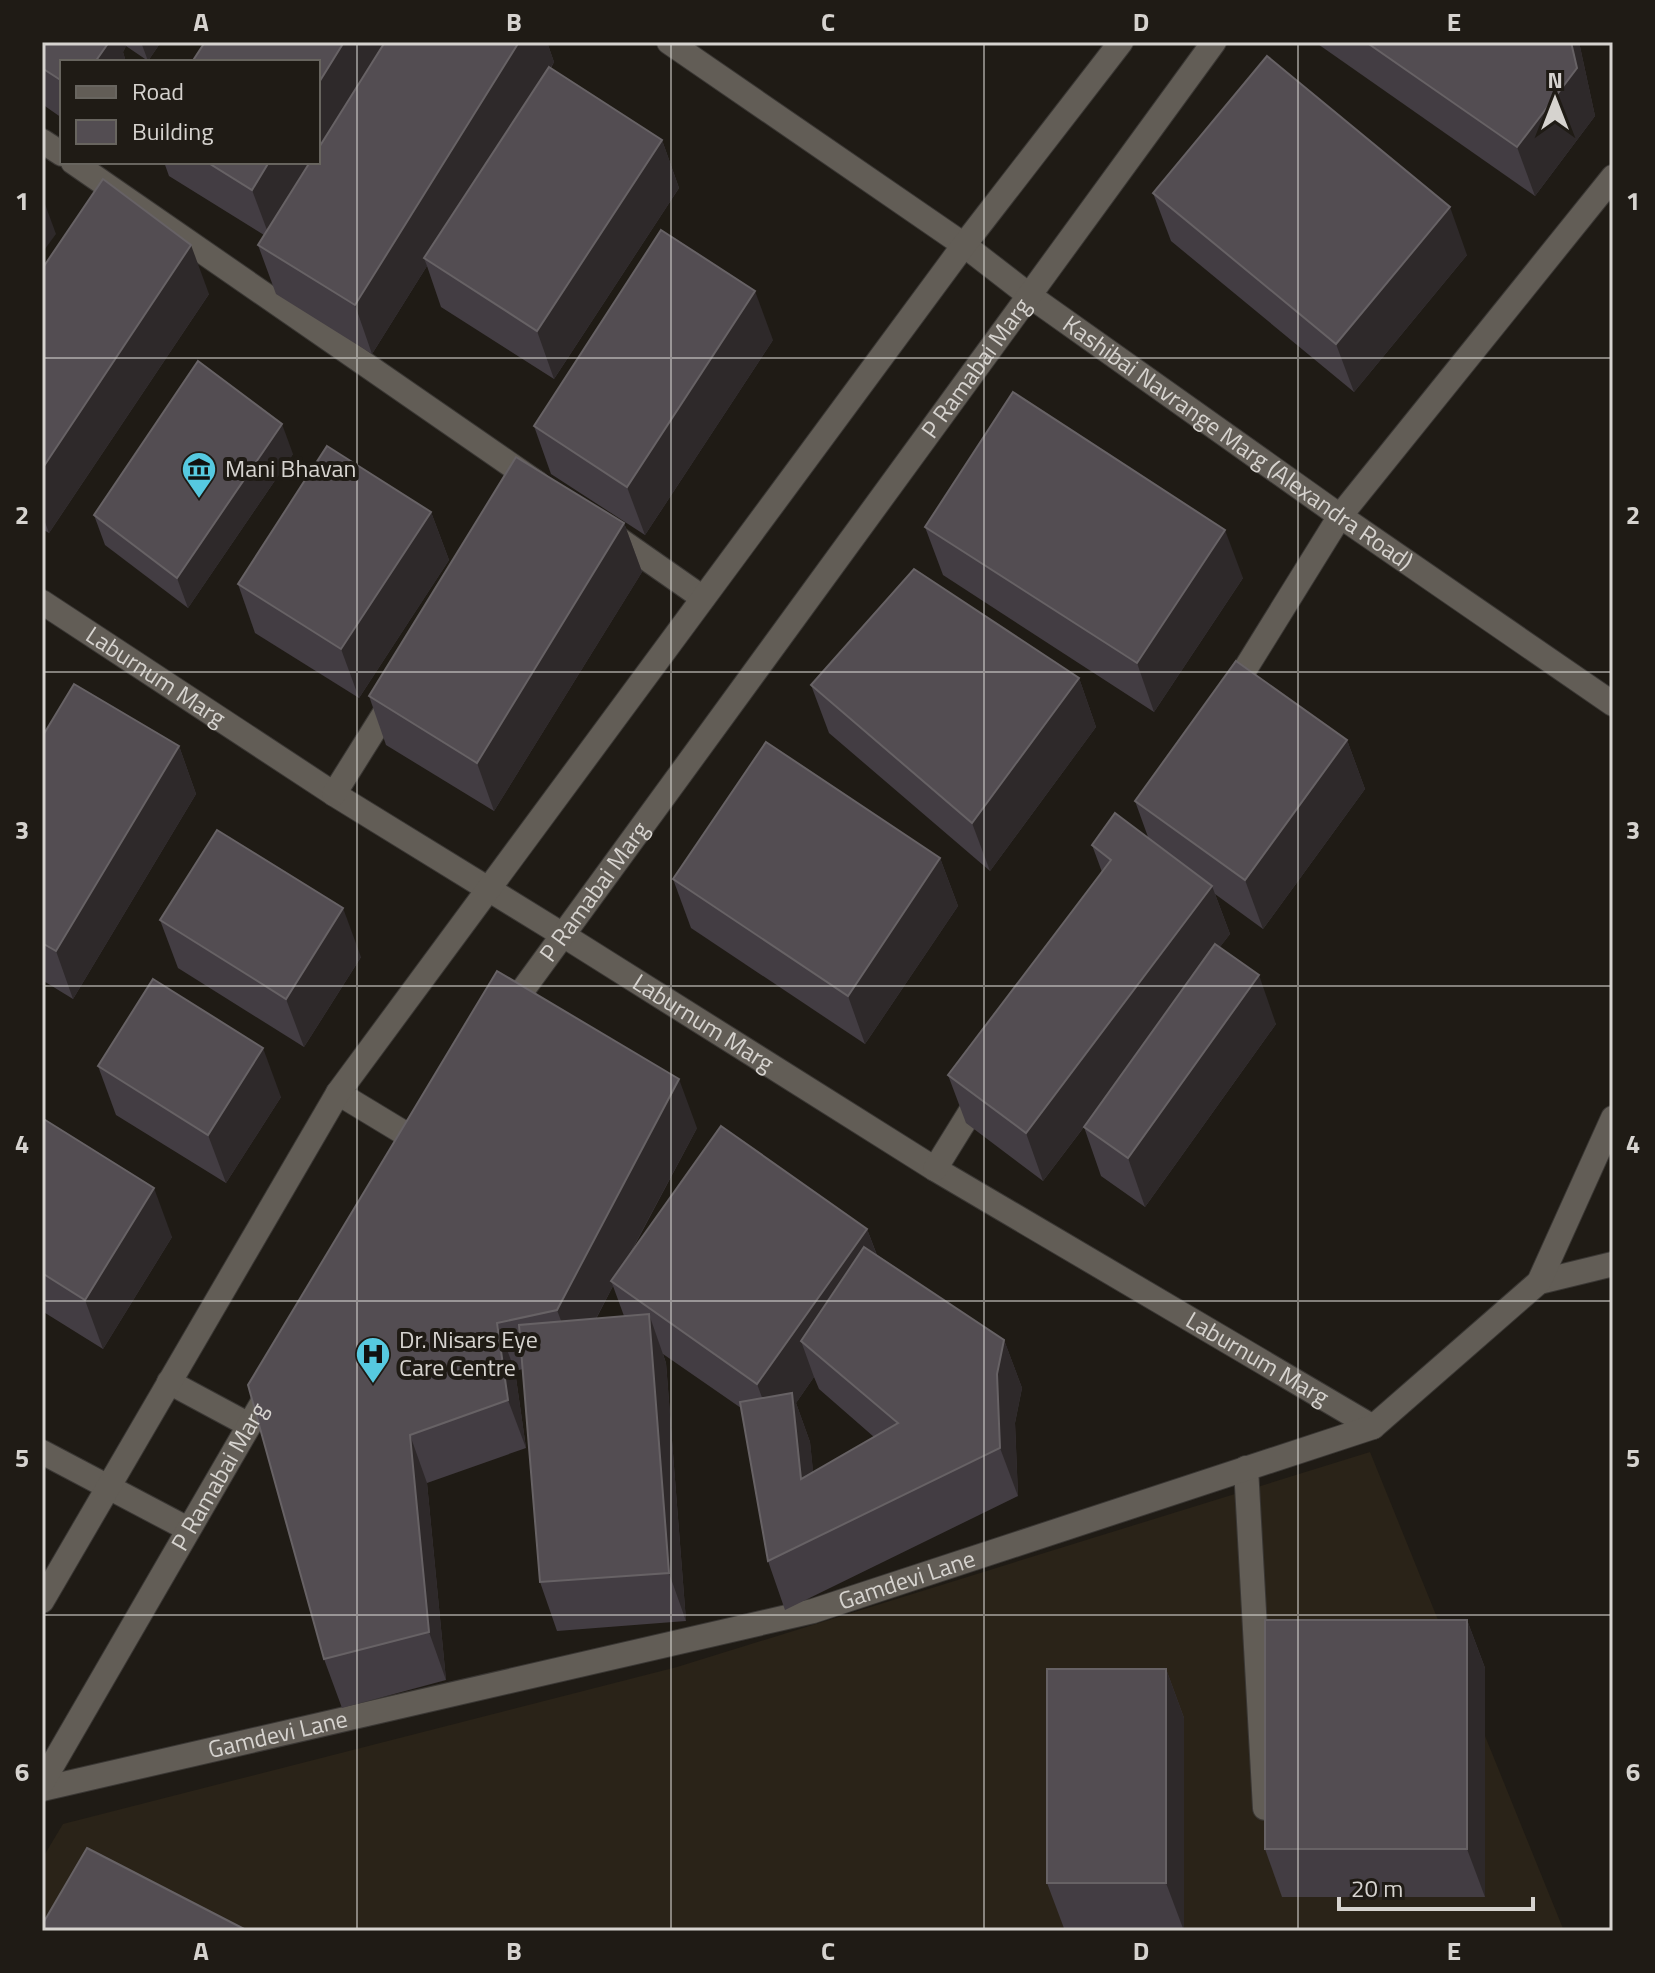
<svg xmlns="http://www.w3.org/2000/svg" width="1655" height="1973" font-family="'Titillium Web',sans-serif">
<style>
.built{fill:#2a2318}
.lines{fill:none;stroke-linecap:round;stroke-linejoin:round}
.lane-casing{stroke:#3a3734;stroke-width:26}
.street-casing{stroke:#3a3734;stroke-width:26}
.secondary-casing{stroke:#3a3734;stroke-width:26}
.lane{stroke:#625d56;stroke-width:24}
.street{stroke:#625d56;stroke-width:24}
.secondary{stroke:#625d56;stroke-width:24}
.wall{fill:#433d43;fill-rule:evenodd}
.shaded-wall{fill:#2e292a}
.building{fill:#534d52;stroke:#676265;stroke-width:2}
.grid{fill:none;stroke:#d6d3cf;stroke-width:2;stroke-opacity:0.55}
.labels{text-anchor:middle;stroke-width:8;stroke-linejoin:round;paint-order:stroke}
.street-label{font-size:24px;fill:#d6d3cf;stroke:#1f1b15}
.poi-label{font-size:24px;fill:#d6d3cf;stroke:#1f1b15;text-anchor:start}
.neatline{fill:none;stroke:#d6d3cf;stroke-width:3}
.grid-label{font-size:26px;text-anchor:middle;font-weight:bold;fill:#d6d3cf}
</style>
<rect width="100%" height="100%" fill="#1f1b15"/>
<!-- built -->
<polygon class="built" points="1370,1452 1564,1931 42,1931 42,1859 63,1824 677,1667"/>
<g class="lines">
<!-- lane casing -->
<g class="lane-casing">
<polyline id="lane" points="1246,1468 1265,1808"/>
</g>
<!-- street casing -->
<g class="street-casing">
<g id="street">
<path id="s1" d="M669,42l295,203 66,51 310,220 273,188"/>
<polyline points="42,141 62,154"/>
<polyline points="73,162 537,483"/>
<polyline points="610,533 703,598"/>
<path id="s2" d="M42,602l292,192 229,141 372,234 438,258"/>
<polyline points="1229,695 1340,516 1613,177"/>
<polyline points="334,794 396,695"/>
<polyline points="935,1169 982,1093"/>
<polyline points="1539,1282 1613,1264"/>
<polyline points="42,1452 188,1529"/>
<path id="s3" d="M42,1789l771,-178 560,-184 166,-145 74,-164"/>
</g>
</g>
<!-- secondary casing -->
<g class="secondary-casing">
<g id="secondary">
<path id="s4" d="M506,1013l708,-971"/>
<polyline points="338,1093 414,1139"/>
<polyline points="169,1382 249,1425"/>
<polyline points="42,1601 338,1093 964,245 1121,42"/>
<path id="s5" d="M42,1783l230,-397"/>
</g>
</g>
<!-- lane -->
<use href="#lane" class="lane"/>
<!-- street -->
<use href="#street" class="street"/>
<!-- secondary -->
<use href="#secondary" class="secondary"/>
</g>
<!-- wall -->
<g class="wall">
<polygon points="42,42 161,42 148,61 126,46 123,52 126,62 62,62 62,118 42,104"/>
<polygon points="205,42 547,42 554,62 551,68 662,140 679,188 554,379 441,307 427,266 372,354 276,294 258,245 264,235 169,176 164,162 318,162"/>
<polygon points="1315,42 1579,42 1595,116 1535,196"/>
<polygon points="1153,193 1467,255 1354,392 1171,241"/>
<polygon points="42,269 209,294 49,533 42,529"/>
<polygon points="773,340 645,535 551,474 534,426"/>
<polygon points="293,454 188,608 105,545 94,515"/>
<polygon points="431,512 449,560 359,698 255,633 238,584"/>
<polygon points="624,523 642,572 494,811 386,745 369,696"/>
<polygon points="925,527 1243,578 1154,712 943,575"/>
<polygon points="1079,678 1096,727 990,871 829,733 811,685"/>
<polygon points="42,737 179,746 196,794 73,999 42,980"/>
<polygon points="1347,740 1365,789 1263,929 1215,894 1230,934 1219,948 1276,1024 1145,1207 1101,1176 1084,1127 1043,1181 966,1123 948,1075 1102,872 1092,845 1148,837 1135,801"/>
<polygon points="940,858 958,906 865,1044 691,928 673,879"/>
<polygon points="160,920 361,957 304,1047 178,968"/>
<polygon points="98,1066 281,1097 226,1183 116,1115"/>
<polygon points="42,1118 172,1237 103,1349 42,1311"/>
<path d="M697,1128l-68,128 238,-27 10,26 127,85 18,48 -7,35 3,73 -233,114 -17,-49 -27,-153 -78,-54 3,9 20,258 -129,10 -17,-49 -17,-213 -8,2 11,77 -99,35 19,197 -104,28 -18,-49 -76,-274zM613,1286l11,30 -28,3zM814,1377l5,12 55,48 -61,35 -3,-30 -14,-39z"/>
<polygon points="1467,1620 1485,1668 1485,1897 1282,1897 1265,1849"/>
<polygon points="1166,1669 1184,1718 1184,1931 1065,1931 1047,1883"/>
</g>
<!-- shaded-wall -->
<g class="shaded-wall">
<polygon points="104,42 125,42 126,46 123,52 126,62 95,62"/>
<polygon points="141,42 161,42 148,61"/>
<polygon points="344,42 392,42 318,161 318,84"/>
<polygon points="519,42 547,42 554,62 430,262 424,258 427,266 372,354 355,305"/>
<polygon points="1571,42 1579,42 1595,116 1535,196 1517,147"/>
<polygon points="662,140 679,188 554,379 537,331"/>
<polygon points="269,162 317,162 270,238 252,190"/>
<polygon points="42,196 56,234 42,253"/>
<polygon points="1450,207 1467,255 1354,392 1336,344"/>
<polygon points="191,245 209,294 49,533 42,514 42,469"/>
<polygon points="755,291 773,340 645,535 627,487"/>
<polygon points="282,424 293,454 188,608 177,578"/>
<polygon points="431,512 449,560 359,698 341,649"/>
<polygon points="624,523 642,572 494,811 477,763"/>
<polygon points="1225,530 1243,578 1154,712 1137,663"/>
<polygon points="1079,678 1096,727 990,871 972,823"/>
<polygon points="1347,740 1365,789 1263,929 1245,880"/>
<polygon points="179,746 196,794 73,999 56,951"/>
<polygon points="940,858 958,906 865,1044 848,996"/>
<polygon points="1212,886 1230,934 1043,1181 1026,1133"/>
<polygon points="343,908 361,957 304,1047 286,999"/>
<polygon points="1259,975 1276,1024 1145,1207 1128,1158"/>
<polygon points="263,1048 281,1097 226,1183 208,1135"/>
<polygon points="679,1079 697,1128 614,1283 611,1281 613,1286 575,1358 557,1310"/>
<polygon points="154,1188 172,1237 103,1349 85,1300"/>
<polygon points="867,1229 885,1277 801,1341 814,1377 796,1403 810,1442 819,1527 775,1432 757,1384"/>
<polygon points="649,1314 666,1363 686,1621 669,1573"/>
<polygon points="497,1323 515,1371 526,1448 508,1400"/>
<polygon points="1004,1340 1022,1388 1015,1423 1018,1496 1000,1448 997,1374"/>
<polygon points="410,1435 427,1483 446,1680 429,1632"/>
<polygon points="1467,1620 1485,1668 1485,1897 1467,1849"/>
<polygon points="1166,1669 1184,1718 1184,1931 1166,1883"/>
</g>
<!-- building -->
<g class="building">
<polygon points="42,42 109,42 95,62 62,62 62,81 42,68"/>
<polygon points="205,42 344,42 318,84 318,62 192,62"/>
<polygon points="385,42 519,42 355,305 258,245 310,162 318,162 318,149"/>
<polygon points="1366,42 1571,42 1577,68 1517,147"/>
<polygon points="1267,56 1450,207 1336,344 1153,193"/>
<polygon points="549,67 662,140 537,331 424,258"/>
<polygon points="207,162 269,162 252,190"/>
<polygon points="103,179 191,245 42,469 42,269"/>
<polygon points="661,230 755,291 627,487 534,426"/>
<polygon points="198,361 282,424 177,578 94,515"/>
<polygon points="1013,392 1225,530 1137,663 925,527"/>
<polygon points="327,446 431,512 341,649 238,584"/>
<polygon points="516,457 624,523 477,763 369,696"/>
<polygon points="914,569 1079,678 972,823 811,685"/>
<polygon points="1236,661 1347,740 1245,880 1135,801"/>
<polygon points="74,684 179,746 56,951 42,943 42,737"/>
<polygon points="766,742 940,858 848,996 673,879"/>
<polygon points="1115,813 1212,886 1026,1133 948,1075 1111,860 1092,845"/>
<polygon points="217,830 343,908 286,999 160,920"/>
<polygon points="1215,944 1259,975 1128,1158 1084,1127"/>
<polygon points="497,971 679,1079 557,1310 497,1323 508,1400 410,1435 429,1632 324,1659 248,1385"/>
<polygon points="153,979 263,1048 208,1135 98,1066"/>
<polygon points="42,1118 154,1188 85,1300 42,1273"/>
<polygon points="721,1126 867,1229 757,1384 611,1281"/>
<polygon points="864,1247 1004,1340 997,1374 1000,1448 768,1561 740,1402 792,1393 801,1479 898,1423 801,1341"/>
<polygon points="649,1314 669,1573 540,1582 519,1325"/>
<rect x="1265" y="1620" width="202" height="229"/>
<rect x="1047" y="1669" width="119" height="214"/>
<polygon points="87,1848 248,1931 42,1931 42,1925"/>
</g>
<!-- grid -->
<path class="grid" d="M357,42v1889M671,42v1889M984,42v1889M1298,42v1889M42,358h1571M42,672h1571M42,986h1571M42,1301h1571M42,1615h1571"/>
<!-- icons -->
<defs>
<g id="museum-pin" transform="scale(1.8)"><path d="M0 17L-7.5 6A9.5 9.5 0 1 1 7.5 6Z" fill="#56c9e0" stroke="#1f1b15"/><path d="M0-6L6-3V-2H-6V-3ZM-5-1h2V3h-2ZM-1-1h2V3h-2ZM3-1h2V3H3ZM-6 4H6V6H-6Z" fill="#111"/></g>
<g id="hospital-pin" transform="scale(1.8)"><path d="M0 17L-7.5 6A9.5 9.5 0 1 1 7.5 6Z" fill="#56c9e0" stroke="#1f1b15"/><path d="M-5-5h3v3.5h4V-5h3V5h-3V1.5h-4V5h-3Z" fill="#111"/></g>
</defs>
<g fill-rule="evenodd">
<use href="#museum-pin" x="199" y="469"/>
<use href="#hospital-pin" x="373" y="1354"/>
</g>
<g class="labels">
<!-- street labels -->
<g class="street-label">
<text dy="8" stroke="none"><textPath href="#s4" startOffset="798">P Ramabai Marg</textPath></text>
<text dy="8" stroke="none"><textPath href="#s1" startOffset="696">Kashibai Navrange Marg (Alexandra Road)</textPath></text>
<text dy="8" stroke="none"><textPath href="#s2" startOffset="136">Laburnum Marg</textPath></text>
<text dy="8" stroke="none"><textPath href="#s4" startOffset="150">P Ramabai Marg</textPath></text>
<text dy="8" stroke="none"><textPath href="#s2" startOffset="784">Laburnum Marg</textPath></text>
<text dy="8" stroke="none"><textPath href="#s2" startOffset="1432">Laburnum Marg</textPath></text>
<text dy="8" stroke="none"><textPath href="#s5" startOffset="354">P Ramabai Marg</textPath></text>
<text dy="8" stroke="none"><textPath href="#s3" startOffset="890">Gamdevi Lane</textPath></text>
<text dy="8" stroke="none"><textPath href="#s3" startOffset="242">Gamdevi Lane</textPath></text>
</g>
<!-- poi labels -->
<g class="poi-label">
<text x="225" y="477">Mani Bhavan</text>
<text x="399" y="1348">Dr. Nisars Eye<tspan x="399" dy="28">Care Centre</tspan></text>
</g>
</g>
<!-- border -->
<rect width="1655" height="1973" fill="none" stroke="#1f1b15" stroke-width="88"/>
<!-- legend -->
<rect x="60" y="60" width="260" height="104" fill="#1f1b15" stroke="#68655f" stroke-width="2"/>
<rect x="76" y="86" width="40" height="12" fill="#625d56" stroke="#68655f" stroke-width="2"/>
<text x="132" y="100" font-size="24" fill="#d6d3cf">Road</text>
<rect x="76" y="120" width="40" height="24" fill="#534d52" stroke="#68655f" stroke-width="2"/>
<text x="132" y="140" font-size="24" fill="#d6d3cf">Building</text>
<!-- north arrow -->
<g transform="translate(1555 100)" stroke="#1f1b15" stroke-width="6" paint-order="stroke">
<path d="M0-6L14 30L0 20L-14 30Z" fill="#d6d3cf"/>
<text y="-12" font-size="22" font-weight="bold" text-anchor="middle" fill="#d6d3cf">N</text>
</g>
<!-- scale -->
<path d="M1339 1897v12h194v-12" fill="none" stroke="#d6d3cf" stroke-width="4"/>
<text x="1351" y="1897" font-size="24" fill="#d6d3cf" stroke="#1f1b15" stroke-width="6" paint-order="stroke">20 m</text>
<rect x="44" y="44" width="1567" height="1885" class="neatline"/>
<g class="grid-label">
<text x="201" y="31">A</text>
<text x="514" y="31">B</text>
<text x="828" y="31">C</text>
<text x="1141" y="31">D</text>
<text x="1454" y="31">E</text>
<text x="22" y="210">1</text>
<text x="1633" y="210">1</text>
<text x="22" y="524">2</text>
<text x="1633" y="524">2</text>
<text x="22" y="839">3</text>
<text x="1633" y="839">3</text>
<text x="22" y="1153">4</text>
<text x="1633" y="1153">4</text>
<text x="22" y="1467">5</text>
<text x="1633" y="1467">5</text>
<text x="22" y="1781">6</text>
<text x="1633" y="1781">6</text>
<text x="201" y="1960">A</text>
<text x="514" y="1960">B</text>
<text x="828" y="1960">C</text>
<text x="1141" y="1960">D</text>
<text x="1454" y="1960">E</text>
</g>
</svg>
